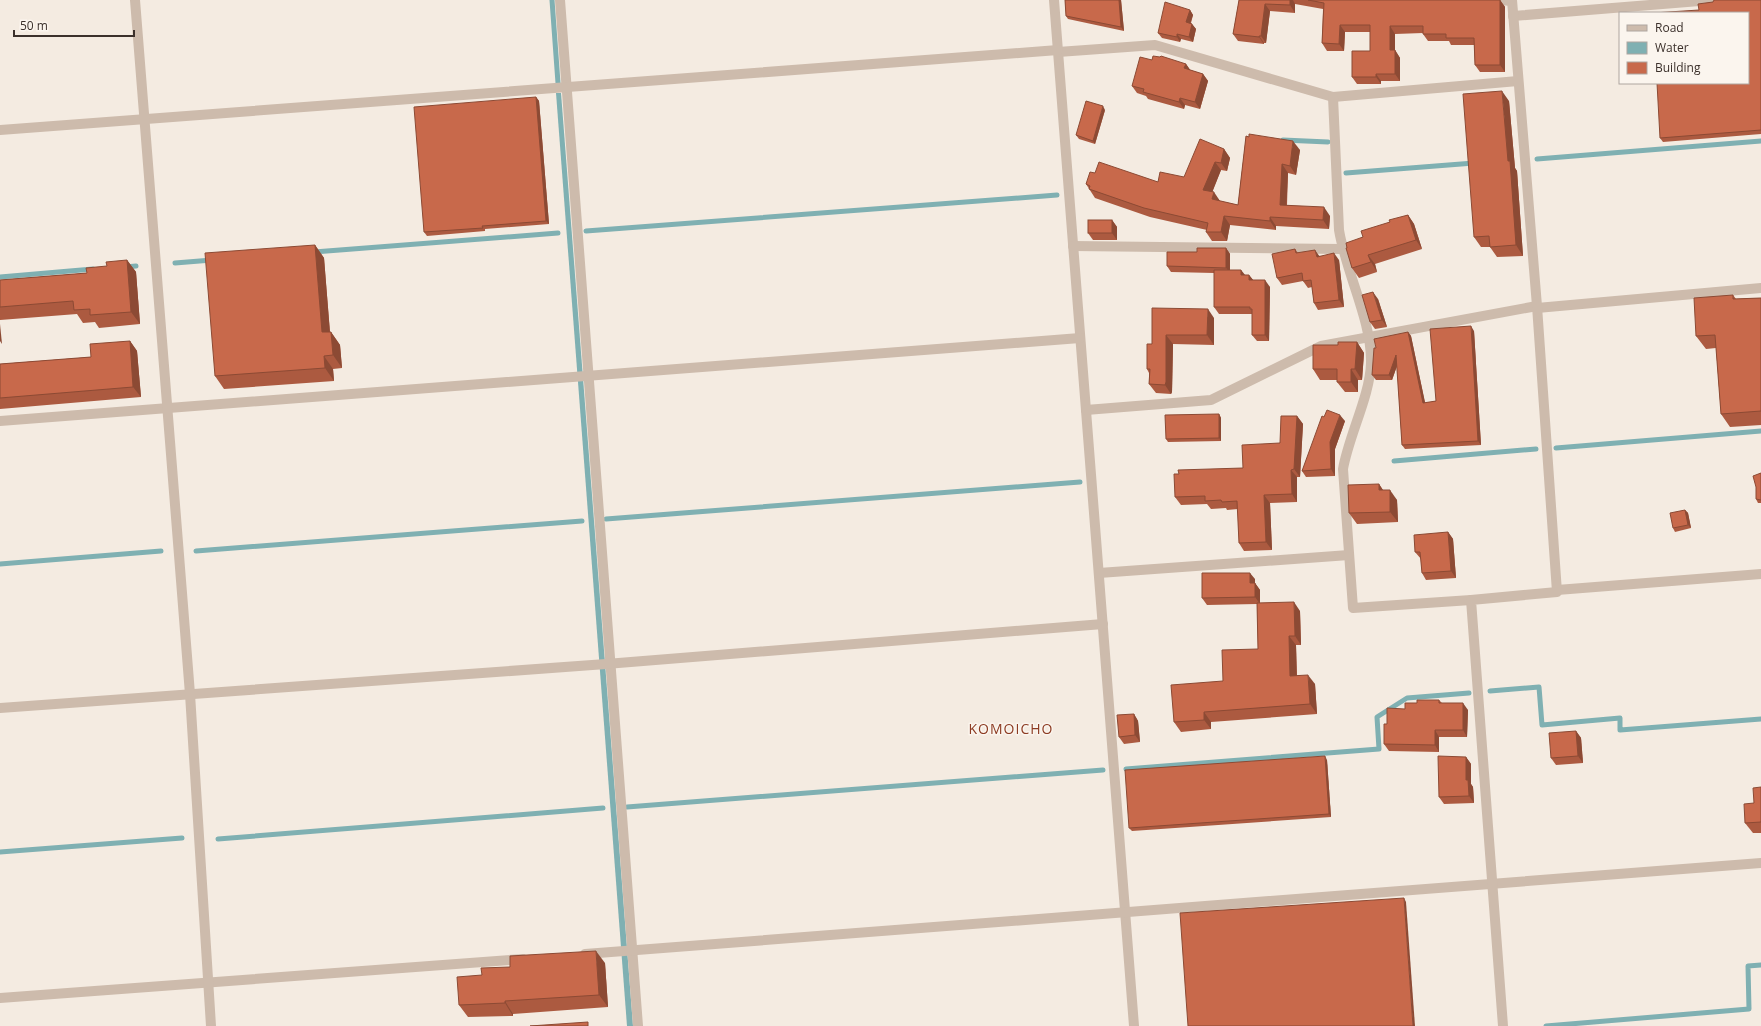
<svg xmlns="http://www.w3.org/2000/svg" width="1761" height="1026" font-family="'Open Sans',sans-serif">
<style>
.water{fill:#7fb0b2}
.lines{fill:none;stroke-linecap:round;stroke-linejoin:round}
.stream{stroke:#7fb0b2;stroke-width:5}
.service{stroke:#cdbbac;stroke-width:10}
.minor{stroke:#cdbbac;stroke-width:10}
.tertiary{stroke:#cdbbac;stroke-width:10}
.wall{fill:#ac5a40}
.shaded-wall{fill:#8c4a34}
.building{fill:#c8694b;stroke:#8c4a34}
.labels{text-anchor:middle;stroke-width:3;stroke-linejoin:round;paint-order:stroke}
.quarter-label{font-size:14px;letter-spacing:1px;fill:#8c3b22;stroke:#fbf5ee}
</style>
<rect width="100%" height="100%" fill="#f4ebe1"/>
<!-- water -->
<polygon class="water" points="556,93 561,93 633,1026 627,1026"/>
<g class="lines">
<!-- stream -->
<g class="stream">
<polyline points="552,0 558,83"/>
<polyline points="1283,140 1328,142"/>
<polyline points="1537,159 1761,141"/>
<polyline points="1346,173 1474,163"/>
<polyline points="586,231 1057,195"/>
<polyline points="314,252 558,233"/>
<polyline points="175,263 212,260"/>
<polyline points="125,267 136,266"/>
<polyline points="0,277 93,269"/>
<polyline points="1556,448 1761,431"/>
<polyline points="1394,461 1536,449"/>
<polyline points="606,519 1080,482"/>
<polyline points="196,551 582,521"/>
<polyline points="0,564 161,551"/>
<polyline points="1490,691 1539,687 1542,725 1620,718 1620,730 1761,719"/>
<polyline points="1126,769 1379,749 1377,717 1407,698 1469,693"/>
<polyline points="627,807 1103,770"/>
<polyline points="218,839 603,808"/>
<polyline points="0,852 182,838"/>
<polyline points="1546,1026 1749,1009 1748,966 1761,965"/>
</g>
<!-- service -->
<polyline class="service" points="1499,0 1512,1"/>
<!-- minor -->
<g class="minor">
<polyline points="560,0 638,1026"/>
<polyline points="1054,0 1134,1026"/>
<polyline points="1513,16 1712,0"/>
<polyline points="1058,52 1155,45 1333,97 1518,81"/>
<path d="M1333,97l6,133c7,43 33,91 32,133 -1,33 -22,72 -28,106l10,139 118,-8"/>
<polyline points="0,130 1058,50"/>
<polyline points="1073,246 1342,249"/>
<polyline points="1537,308 1761,288"/>
<polyline points="1086,410 1211,400 1321,346 1537,306"/>
<polyline points="0,421 1080,338"/>
<polyline points="1099,573 1349,555"/>
<polyline points="1557,590 1761,574"/>
<polyline points="0,708 606,664 1103,624"/>
<polyline points="585,954 1761,863"/>
<polyline points="0,998 523,959"/>
<polyline points="1503,1026 1471,600 1557,592 1537,306 1512,0"/>
</g>
<!-- tertiary -->
<polyline class="tertiary" points="135,0 190,694 211,1026"/>
</g>
<!-- wall -->
<g class="wall">
<polygon points="1065,0 1121,0 1124,31 1068,19 1066,16"/>
<polygon points="1239,0 1500,0 1505,7 1505,72 1480,72 1475,65 1474,45 1451,45 1449,41 1428,41 1423,34 1423,33 1395,34 1395,50 1400,58 1400,81 1381,81 1381,84 1357,84 1352,77 1370,51 1370,32 1345,32 1344,51 1327,51 1322,43 1323,9 1295,4 1295,13 1270,11 1266,43 1264,43 1264,44 1238,41 1233,34"/>
<polygon points="1761,0 1761,134 1663,142 1660,138 1699,10 1713,2"/>
<polygon points="1190,10 1193,15 1191,23 1196,29 1193,42 1181,39 1180,42 1162,38 1158,33"/>
<polygon points="1152,60 1186,64 1190,70 1203,74 1208,81 1200,109 1185,105 1184,109 1148,99 1146,96 1137,93 1132,86"/>
<polygon points="536,97 539,101 549,224 485,229 485,231 427,236 424,232"/>
<polygon points="1509,101 1515,168 1517,171 1523,256 1497,257 1490,247 1481,247 1474,237"/>
<polygon points="1105,110 1095,144 1079,139 1076,135"/>
<polygon points="1246,136 1300,150 1296,175 1288,173 1287,205 1330,216 1329,229 1276,226 1276,230 1230,225 1227,241 1212,241 1206,232 1207,230 1150,217 1095,198 1086,184 1095,173 1158,182 1184,177 1224,149 1230,158 1227,171 1221,170 1212,192 1220,201 1238,205"/>
<polygon points="1408,215 1414,224 1422,249 1375,264 1377,272 1359,278 1352,268 1347,248 1363,237 1390,222"/>
<polygon points="1112,220 1117,227 1117,240 1093,240 1088,233"/>
<polygon points="315,245 324,258 330,332 331,332 340,345 342,368 333,369 334,381 224,389 215,376"/>
<polygon points="1226,248 1230,254 1230,270 1241,270 1244,275 1249,275 1253,280 1270,287 1269,341 1257,341 1252,335 1252,314 1219,314 1214,307 1214,273 1171,272 1167,266 1197,252"/>
<polygon points="1295,249 1298,253 1320,256 1339,260 1344,307 1318,310 1314,303 1312,287 1308,288 1303,281 1282,285 1277,278"/>
<polygon points="127,260 136,272 140,324 99,328 95,322 83,323 77,314 0,320 0,280 87,273"/>
<polygon points="1733,295 1736,299 1761,298 1761,425 1730,427 1721,414 1716,348 1706,349 1696,336"/>
<polygon points="1378,299 1387,327 1375,329 1370,322"/>
<polygon points="1152,308 1214,318 1214,345 1173,344 1172,392 1171,394 1156,393 1149,384 1149,373 1147,369 1152,344"/>
<polygon points="1474,331 1481,445 1405,449 1402,445 1397,366 1392,380 1376,380 1372,375 1376,348 1408,332 1411,336 1425,403 1436,401"/>
<polygon points="130,341 137,351 141,397 0,409 0,364 91,357"/>
<polygon points="1357,342 1364,353 1362,380 1358,380 1358,392 1345,392 1337,382 1337,380 1320,380 1313,369 1338,345"/>
<polygon points="1219,414 1221,418 1221,441 1168,442 1166,439"/>
<polygon points="1297,416 1303,424 1300,477 1297,477 1297,502 1270,503 1272,550 1244,551 1239,543 1238,509 1227,510 1226,508 1211,509 1207,504 1181,505 1175,497 1179,474 1243,468 1280,443"/>
<polygon points="1324,417 1345,421 1335,449 1335,476 1306,477 1302,471"/>
<polygon points="1761,473 1761,503 1758,503 1756,499"/>
<polygon points="1379,484 1383,490 1397,500 1398,522 1357,524 1349,513"/>
<polygon points="1685,510 1688,513 1691,528 1675,532 1673,528"/>
<polygon points="1448,532 1453,539 1456,578 1426,580 1422,573 1421,559 1415,552"/>
<polygon points="1255,579 1255,583 1260,590 1260,603 1300,611 1301,645 1296,645 1297,676 1315,684 1317,714 1211,722 1211,729 1181,732 1174,722 1223,681 1258,649 1257,604 1207,605 1202,598"/>
<polygon points="1439,700 1442,703 1468,710 1467,737 1439,737 1439,752 1389,751 1384,744 1387,724 1405,709 1417,703"/>
<polygon points="1134,714 1138,721 1140,742 1124,744 1119,737"/>
<polygon points="1576,731 1581,738 1583,763 1556,765 1551,758"/>
<polygon points="1466,757 1471,764 1471,784 1473,787 1474,803 1444,804 1439,797"/>
<polygon points="1327,760 1331,817 1132,831 1129,828"/>
<polygon points="1761,787 1761,833 1753,833 1745,823"/>
<polygon points="605,963 608,1007 513,1014 513,1016 468,1017 459,1005 482,975 510,967"/>
</g>
<!-- shaded-wall -->
<g class="shaded-wall">
<polygon points="1119,0 1121,0 1124,31 1121,27"/>
<polygon points="1290,0 1293,0 1295,4 1295,13 1290,5"/>
<polygon points="1500,0 1505,7 1505,72 1500,65"/>
<polygon points="1265,4 1270,11 1266,43 1261,36"/>
<polygon points="1190,10 1193,15 1189,27 1186,22"/>
<polygon points="1192,24 1196,29 1193,42 1189,37"/>
<polygon points="1340,25 1345,32 1344,51 1339,44"/>
<polygon points="1390,26 1395,34 1395,50 1400,58 1400,81 1395,74 1390,50"/>
<polygon points="1177,34 1181,39 1180,42 1177,37"/>
<polygon points="1259,36 1264,43 1264,44 1259,37"/>
<polygon points="1186,64 1191,71 1184,68"/>
<polygon points="1203,74 1208,81 1200,109 1195,102"/>
<polygon points="1376,74 1381,81 1381,84 1376,77"/>
<polygon points="1502,91 1509,101 1515,168 1517,171 1523,256 1516,245 1508,161"/>
<polygon points="536,97 539,101 549,224 546,221"/>
<polygon points="1180,98 1185,105 1184,109 1179,102"/>
<polygon points="1103,106 1105,110 1095,144 1093,141"/>
<polygon points="1293,141 1300,150 1296,175 1290,166"/>
<polygon points="1224,149 1230,158 1227,171 1221,163"/>
<polygon points="1215,162 1221,170 1210,198 1203,190"/>
<polygon points="1282,164 1288,173 1286,213 1280,205"/>
<polygon points="1214,192 1220,201 1212,199"/>
<polygon points="1324,207 1330,216 1329,229 1323,220"/>
<polygon points="1408,215 1414,224 1422,249 1416,240"/>
<polygon points="1224,216 1230,225 1227,241 1221,232"/>
<polygon points="1270,217 1276,226 1276,230 1270,221"/>
<polygon points="1112,220 1117,227 1117,240 1112,233"/>
<polygon points="315,245 324,258 331,346 322,332"/>
<polygon points="1226,248 1230,254 1230,273 1226,268"/>
<polygon points="1315,250 1320,257 1317,257"/>
<polygon points="1334,253 1339,260 1344,307 1339,300"/>
<polygon points="1368,255 1375,264 1377,272 1371,262"/>
<polygon points="127,260 136,272 140,324 131,312"/>
<polygon points="1241,270 1246,276 1241,275"/>
<polygon points="1249,275 1254,281 1249,280"/>
<polygon points="1265,280 1270,287 1269,341 1265,335"/>
<polygon points="1373,292 1378,299 1387,327 1382,320"/>
<polygon points="1208,309 1214,318 1214,345 1207,335"/>
<polygon points="0,324 2,344 0,341"/>
<polygon points="1471,326 1474,331 1481,445 1478,441"/>
<polygon points="331,332 340,345 342,368 333,355"/>
<polygon points="1408,332 1411,336 1426,407 1423,403"/>
<polygon points="1166,335 1173,344 1172,392 1171,394 1165,385"/>
<polygon points="130,341 137,351 141,397 133,387"/>
<polygon points="1357,342 1364,353 1362,380 1355,369"/>
<polygon points="1396,355 1399,360 1392,380 1389,375"/>
<polygon points="324,356 333,369 334,381 325,368"/>
<polygon points="1351,369 1358,380 1358,392 1351,382"/>
<polygon points="1219,414 1221,418 1221,441 1219,438"/>
<polygon points="1340,415 1345,421 1335,449 1335,476 1331,469 1330,442"/>
<polygon points="1297,416 1303,424 1300,477 1294,469"/>
<polygon points="1291,470 1297,477 1297,502 1292,494"/>
<polygon points="1379,484 1386,495 1379,490"/>
<polygon points="1390,490 1397,500 1398,522 1390,512"/>
<polygon points="1264,495 1270,503 1272,550 1266,542"/>
<polygon points="1685,510 1688,513 1691,528 1688,525"/>
<polygon points="1448,532 1453,539 1456,578 1451,571"/>
<polygon points="1250,573 1255,579 1255,583 1260,590 1260,604 1255,597 1250,583"/>
<polygon points="1294,602 1300,611 1301,645 1295,636"/>
<polygon points="1289,636 1296,645 1297,686 1290,676"/>
<polygon points="1308,675 1315,684 1317,714 1310,704"/>
<polygon points="1463,703 1468,710 1467,737 1463,730"/>
<polygon points="1204,712 1211,722 1211,729 1204,720"/>
<polygon points="1134,714 1138,721 1140,742 1135,735"/>
<polygon points="1435,730 1439,737 1439,752 1435,745"/>
<polygon points="1576,731 1581,738 1583,763 1578,756"/>
<polygon points="1325,756 1327,760 1331,817 1329,814"/>
<polygon points="1466,757 1471,764 1471,784 1473,787 1474,803 1469,796 1466,780"/>
<polygon points="1404,898 1406,902 1415,1026 1413,1026"/>
<polygon points="596,951 605,963 608,1007 599,995"/>
<polygon points="505,1001 513,1014 513,1016 505,1003"/>
</g>
<!-- building -->
<g class="building">
<polygon points="1065,0 1119,0 1121,27 1066,16"/>
<polygon points="1239,0 1290,0 1290,5 1265,4 1261,36 1259,36 1259,37 1233,34"/>
<polygon points="1308,0 1500,0 1500,65 1475,65 1474,38 1446,38 1446,34 1423,34 1423,26 1390,26 1390,50 1395,50 1395,74 1376,74 1376,77 1352,77 1352,51 1370,51 1370,25 1340,25 1339,44 1322,43 1324,3"/>
<polygon points="1714,0 1761,0 1761,130 1660,138 1657,83 1748,83 1748,13 1653,13 1699,10 1698,4 1713,2"/>
<polygon points="1165,2 1190,10 1186,22 1192,24 1189,37 1177,34 1177,37 1158,33"/>
<polygon points="1153,56 1160,57 1161,56 1186,64 1184,68 1203,74 1195,102 1180,98 1179,102 1143,92 1144,89 1132,86 1140,57 1152,60"/>
<polygon points="1502,91 1508,161 1510,161 1516,245 1490,247 1489,236 1474,237 1463,94"/>
<polygon points="536,97 546,221 482,226 483,228 424,232 414,107"/>
<polygon points="1086,101 1103,106 1093,141 1076,135"/>
<polygon points="1249,134 1293,141 1290,166 1282,164 1280,205 1324,207 1323,220 1270,217 1270,221 1224,216 1221,232 1206,232 1208,223 1144,208 1089,189 1090,186 1086,184 1090,172 1095,173 1099,162 1158,182 1160,172 1184,177 1200,139 1224,149 1221,163 1215,162 1203,190 1214,192 1212,199 1238,205 1246,136 1249,137"/>
<polygon points="1408,215 1416,240 1368,255 1371,262 1352,268 1346,248 1347,248 1346,243 1363,237 1361,231 1390,222 1389,220"/>
<rect x="1088" y="220" width="24" height="13"/>
<polygon points="315,245 322,332 331,332 333,355 324,356 325,368 215,376 205,253"/>
<polygon points="1197,248 1226,248 1226,268 1167,266 1167,252 1197,252"/>
<polygon points="1295,249 1296,253 1315,250 1317,257 1334,253 1339,300 1314,303 1311,280 1303,281 1302,273 1277,278 1272,254"/>
<polygon points="127,260 131,312 90,315 90,309 74,310 73,301 0,307 0,280 87,273 86,268 107,266 106,262"/>
<polygon points="1214,270 1241,270 1241,275 1249,275 1249,280 1265,280 1265,335 1252,335 1252,309 1250,309 1250,307 1214,307"/>
<polygon points="1373,292 1382,320 1370,322 1362,295"/>
<polygon points="1733,295 1733,299 1761,298 1761,411 1721,414 1715,335 1696,336 1694,298"/>
<polygon points="1152,308 1208,309 1207,335 1166,335 1166,382 1165,385 1149,384 1150,369 1147,369 1147,344 1152,344"/>
<polygon points="1471,326 1478,441 1402,445 1396,355 1389,375 1372,375 1374,348 1376,348 1374,339 1408,332 1423,403 1436,401 1430,329"/>
<polygon points="130,341 133,387 0,398 0,364 91,357 90,344"/>
<polygon points="1338,342 1357,342 1355,369 1351,369 1351,382 1337,382 1337,369 1313,369 1313,345 1338,345"/>
<polygon points="1327,410 1340,415 1330,442 1331,469 1302,471 1322,416 1324,417"/>
<polygon points="1219,414 1219,438 1166,439 1165,415"/>
<polygon points="1281,416 1297,416 1294,469 1291,470 1292,494 1264,495 1266,542 1239,543 1237,501 1222,502 1221,500 1205,501 1205,496 1175,497 1174,474 1179,474 1178,470 1243,468 1242,445 1280,443"/>
<polygon points="1761,473 1761,500 1756,499 1756,487 1753,476"/>
<polygon points="1379,484 1379,490 1390,490 1390,512 1349,513 1348,485"/>
<polygon points="1685,510 1688,525 1673,528 1670,513"/>
<polygon points="1448,532 1451,571 1422,573 1420,552 1415,552 1414,535"/>
<polygon points="1202,573 1250,573 1250,583 1255,583 1255,597 1202,598"/>
<polygon points="1294,602 1295,636 1289,636 1290,676 1308,675 1310,704 1204,712 1204,720 1174,722 1171,685 1223,681 1222,650 1258,649 1257,603"/>
<polygon points="1417,700 1439,700 1439,703 1463,703 1463,730 1435,730 1435,745 1384,744 1384,724 1387,724 1387,708 1405,709 1405,703 1417,703"/>
<polygon points="1134,714 1135,735 1119,737 1117,715"/>
<polygon points="1576,731 1578,756 1551,758 1549,733"/>
<polygon points="1325,756 1329,814 1129,828 1125,770"/>
<polygon points="1438,756 1466,757 1466,780 1468,780 1469,796 1439,797"/>
<polygon points="1761,787 1761,822 1745,823 1744,804 1754,803 1753,788"/>
<polygon points="1404,898 1413,1026 1188,1026 1180,913"/>
<polygon points="596,951 599,995 505,1001 505,1003 459,1005 457,977 482,975 481,968 510,967 510,956"/>
<polygon points="588,1022 588,1026 530,1026"/>
</g>
<g class="labels">
<!-- quarter labels -->
<g class="quarter-label">
<text x="1011" y="734">KOMOICHO</text>
</g>
</g>
<!-- legend -->
<rect x="1619" y="12" width="130" height="72" fill="#fbf5ee" stroke="#aea6a0"/>
<rect x="1627" y="25" width="20" height="6" fill="#cdbbac" stroke="#aea6a0"/>
<text x="1655" y="32" font-size="12" fill="#3b302b">Road</text>
<rect x="1627" y="42" width="20" height="12" fill="#7fb0b2" stroke="#aea6a0"/>
<text x="1655" y="52" font-size="12" fill="#3b302b">Water</text>
<rect x="1627" y="62" width="20" height="12" fill="#c8694b" stroke="#aea6a0"/>
<text x="1655" y="72" font-size="12" fill="#3b302b">Building</text>
<!-- scale -->
<path d="M14 30v6h120v-6" fill="none" stroke="#3b302b" stroke-width="2"/>
<text x="20" y="30" font-size="12" fill="#3b302b" stroke="#fbf5ee" stroke-width="3" paint-order="stroke">50 m</text>
</svg>
